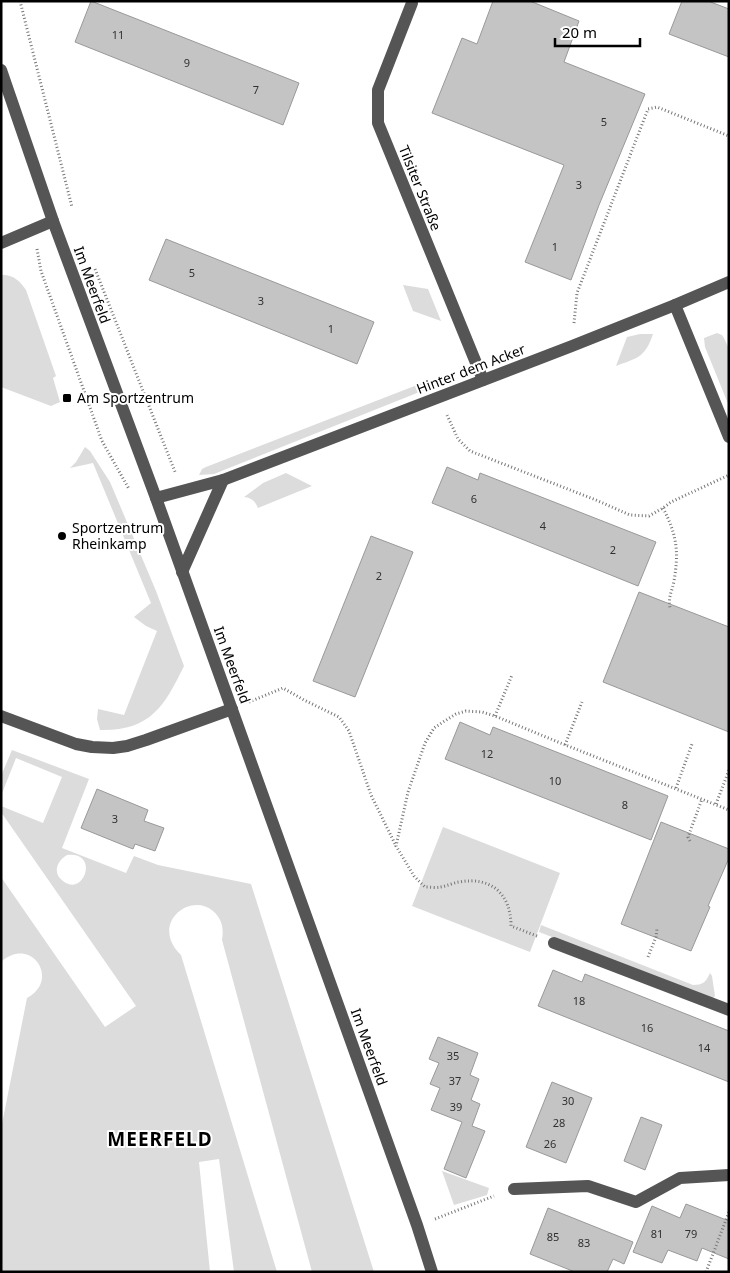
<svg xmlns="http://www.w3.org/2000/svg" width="730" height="1273" font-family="'Noto Sans',sans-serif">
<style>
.green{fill:#dcdcdc;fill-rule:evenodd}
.building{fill:#c4c4c4;stroke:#999}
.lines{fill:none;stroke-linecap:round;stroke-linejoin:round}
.path{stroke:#777;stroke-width:3;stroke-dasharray:1 2.5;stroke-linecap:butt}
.minor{stroke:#555;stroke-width:12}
.poi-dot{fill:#000;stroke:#fff;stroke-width:2}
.labels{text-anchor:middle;stroke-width:4;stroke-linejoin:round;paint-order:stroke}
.number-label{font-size:11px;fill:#313131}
.street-label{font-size:14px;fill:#000;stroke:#fff}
.poi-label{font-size:14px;fill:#000;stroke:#fff;text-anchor:start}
.district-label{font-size:19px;font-weight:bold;letter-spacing:1px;fill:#000;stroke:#fff}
</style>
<rect width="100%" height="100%" fill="#fff"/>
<!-- green -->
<g class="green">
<path d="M1,275c12,-1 19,6 25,15l30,86 -3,2 7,24 -9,4 -50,-19z"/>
<polygon points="403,285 428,289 441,321 413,311"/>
<polygon points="717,333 722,335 724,338 729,349 729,406 705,347 704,338"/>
<path d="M640,334h13c-8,24 -16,24 -37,32l11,-29z"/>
<polygon points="430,380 434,384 430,388 417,393 214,474 199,475 202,469 206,467"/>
<path d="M85,447l5,4 20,31 46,109 28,75c-20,41 -34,65 -84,64l-3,-11 1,-10 26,6 33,-84 -11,-5 -12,-9 17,-14 -58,-140 -23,5 6,-6z"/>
<path d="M286,473l26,13 -54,22c-3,-7 -6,-10 -14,-11l19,-14z"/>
<path d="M12,750l77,29 -27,69 64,25 8,-17 24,9 93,19 123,388h-62l-90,-332c2,-12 0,-21 -9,-29 -23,-20 -64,13 -32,44l96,317h-43l-15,-113 -20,3 11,110h-209v-143l26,-131c34,-18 4,-63 -26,-36v-85l104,150 31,-21 -135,-194v-6l42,17 19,-46 -46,-19 -15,38v-20zM67,855c33,-4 17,43 -4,26 -11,-8 -6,-20 4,-26z"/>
<polygon points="443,827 560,873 530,952 412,906"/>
<path d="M541,925l152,60c10,0 13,-3 17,-12l2,3 3,20 -3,3 -173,-67z"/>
<polygon points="442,1171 489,1188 487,1195 454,1205"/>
</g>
<!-- building -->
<g class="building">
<polygon points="91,1 299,83 283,125 75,42"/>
<polygon points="493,1 530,1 579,21 564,62 645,94 599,205 571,280 525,262 564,165 432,113 462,38 477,44"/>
<polygon points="682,1 708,1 729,9 729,57 669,34"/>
<polygon points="166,239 374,322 357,364 149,280"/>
<polygon points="447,467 478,480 480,473 656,542 638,586 432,503"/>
<polygon points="371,536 413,552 355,697 313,681"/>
<polygon points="639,592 729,627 729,732 603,682"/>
<polygon points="460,722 490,735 493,727 668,796 651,840 445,759"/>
<polygon points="97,789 148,810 144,821 164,828 155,851 135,844 133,849 81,828"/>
<polygon points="661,822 729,849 729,858 708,906 710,907 691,951 621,924"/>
<polygon points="553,970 582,982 585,974 729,1031 729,1082 538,1006"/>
<polygon points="438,1037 478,1053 470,1075 479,1079 471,1100 480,1104 472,1126 485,1131 466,1178 444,1169 462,1122 431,1110 440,1088 430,1084 439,1063 429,1059"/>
<polygon points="552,1082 592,1098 566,1163 526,1147"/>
<polygon points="641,1117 662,1125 645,1170 624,1161"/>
<polygon points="686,1204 729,1221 729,1259 702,1248 697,1261 668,1250 662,1263 633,1252 652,1206 680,1218"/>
<polygon points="548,1208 633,1242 624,1264 613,1259 607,1272 575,1272 530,1254"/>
</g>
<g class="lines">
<!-- path -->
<g class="path">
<polyline points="20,1 72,207"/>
<polyline points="37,249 41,271 102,441 129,489"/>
<polyline points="95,269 175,472"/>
<polyline points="574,323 577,293 648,109 657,107 729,136"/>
<polyline points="447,415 458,439 470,451 596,500 630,515 649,516 663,508 671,502 729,475"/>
<path d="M663,508c14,27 16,44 11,73 -2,11 -6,15 -4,27"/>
<polyline points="249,702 283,688 304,700 339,717 349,731 371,795 396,846"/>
<polyline points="495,716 512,675"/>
<polyline points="565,745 582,702"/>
<polyline points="676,788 692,744"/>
<polyline points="716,804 729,770"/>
<polyline points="690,841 688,837 702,799"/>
<path d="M537,936l-26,-10c0,-32 -20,-50 -52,-44 -6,1 -12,4 -19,5 -4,1 -10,0 -15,0l-11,-11 -18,-30 12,-54 17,-49 9,-15 9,-6 13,-8 10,-3 16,1 13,4 63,26 171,68"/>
<polyline points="648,957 656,937 657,929"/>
<polyline points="435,1219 494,1196"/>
<polyline points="706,1272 729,1212"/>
</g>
<!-- minor -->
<g class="minor">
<polyline points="412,3 378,90 378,123 483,380"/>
<polyline points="1,70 53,221 156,498 417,1225 432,1272"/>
<polyline points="1,243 53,221"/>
<polyline points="675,305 729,437"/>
<polyline points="156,498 223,480 572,346 675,305 729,282"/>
<polyline points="182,572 223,480"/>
<polyline points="1,716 76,744 92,747 113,748 127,746 146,740 232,709"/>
<polyline points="554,943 729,1010"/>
<polyline points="514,1189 588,1186 636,1202 680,1178 729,1175"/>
</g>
</g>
<!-- markers -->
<g class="poi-dot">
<rect x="62" y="393" width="10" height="10" rx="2.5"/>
<circle cx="62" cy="536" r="5"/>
</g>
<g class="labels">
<!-- number labels -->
<g class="number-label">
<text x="118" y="39">11</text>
<text x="187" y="67">9</text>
<text x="256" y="94">7</text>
<text x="604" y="126">5</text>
<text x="579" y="189">3</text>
<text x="555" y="251">1</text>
<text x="192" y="277">5</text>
<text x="261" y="305">3</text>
<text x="331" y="333">1</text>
<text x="474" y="503">6</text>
<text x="543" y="530">4</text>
<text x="613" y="554">2</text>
<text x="379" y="580">2</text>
<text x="487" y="758">12</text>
<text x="555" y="785">10</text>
<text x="625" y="809">8</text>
<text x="115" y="823">3</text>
<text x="579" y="1005">18</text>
<text x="647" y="1032">16</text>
<text x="704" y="1052">14</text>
<text x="453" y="1060">35</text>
<text x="455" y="1085">37</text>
<text x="568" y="1105">30</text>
<text x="456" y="1111">39</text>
<text x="559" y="1127">28</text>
<text x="550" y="1148">26</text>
<text x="657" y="1238">81</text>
<text x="691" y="1238">79</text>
<text x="553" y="1241">85</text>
<text x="584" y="1247">83</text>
</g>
<!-- street labels -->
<g class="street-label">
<text transform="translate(420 188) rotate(68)" y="5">Tilsiter Straße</text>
<text transform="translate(92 285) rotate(70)" y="5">Im Meerfeld</text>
<text transform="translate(471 369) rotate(-21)" y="5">Hinter dem Acker</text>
<text transform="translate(232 665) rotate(70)" y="5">Im Meerfeld</text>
<text transform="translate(369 1047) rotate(70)" y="5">Im Meerfeld</text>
</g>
<!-- poi labels -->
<g class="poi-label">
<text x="77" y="403">Am Sportzentrum</text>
<text x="72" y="533">Sportzentrum<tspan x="72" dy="16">Rheinkamp</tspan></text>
</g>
<!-- district labels -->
<g class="district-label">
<text x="160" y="1146">MEERFELD</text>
</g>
</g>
<!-- border -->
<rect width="730" height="1273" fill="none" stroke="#000000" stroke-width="5"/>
<!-- scale -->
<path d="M555 38v8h85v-8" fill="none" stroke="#000000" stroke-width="2.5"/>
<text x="562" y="38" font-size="15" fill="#000000" stroke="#ffffff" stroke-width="4" paint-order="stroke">20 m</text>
</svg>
